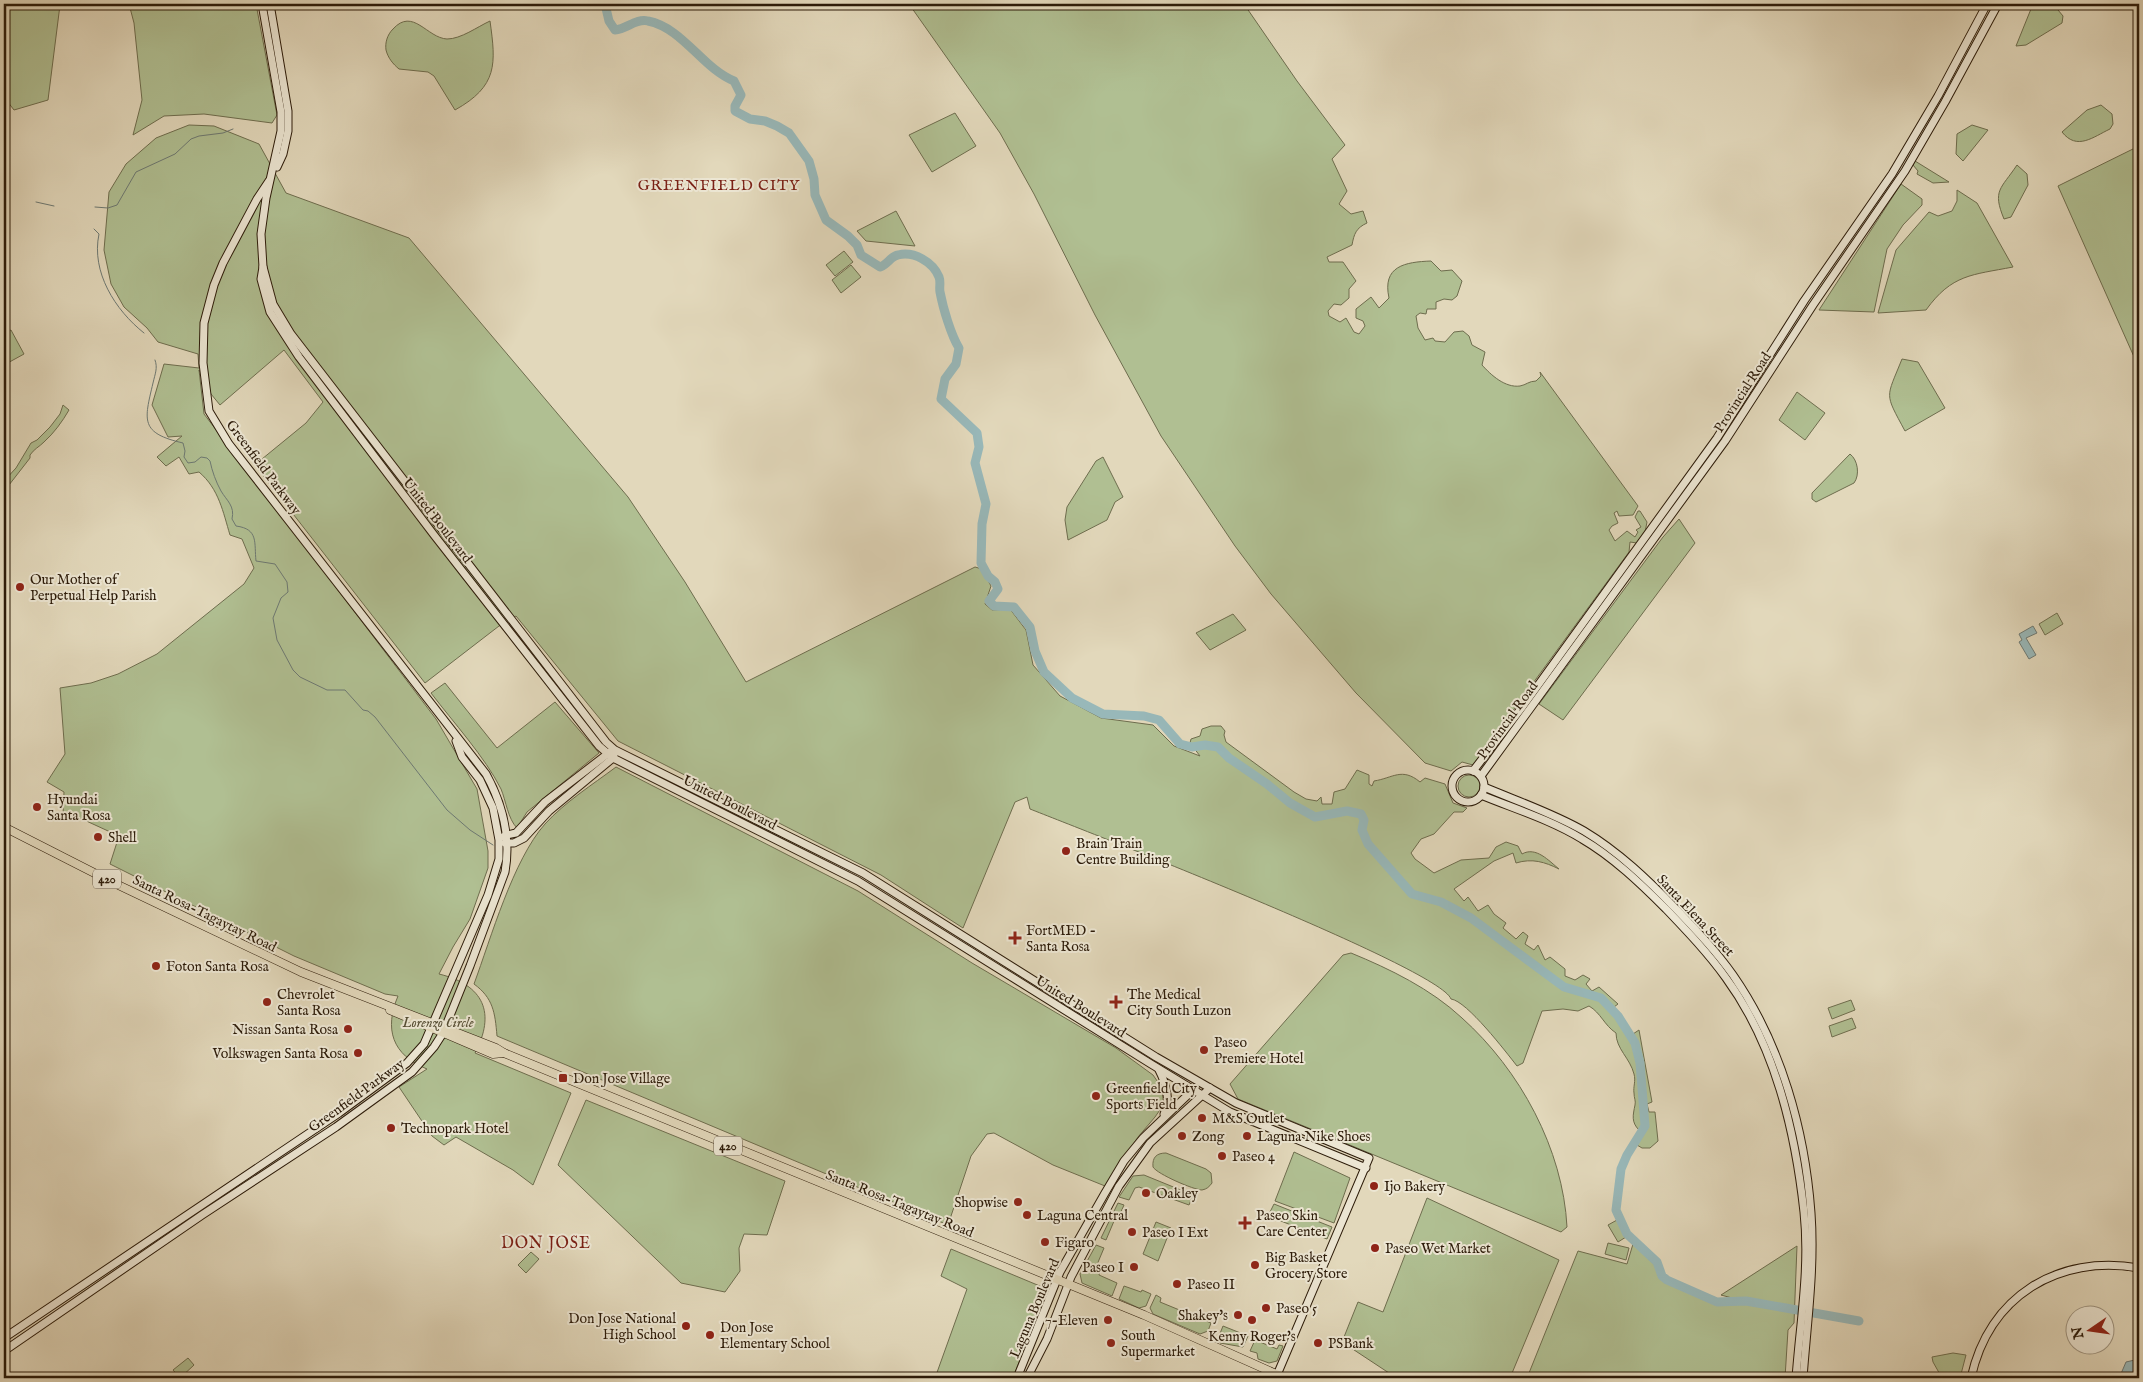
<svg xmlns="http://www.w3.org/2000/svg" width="2143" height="1382" font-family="'IM FELL English',serif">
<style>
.green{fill:#b0bf92;stroke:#6e6d4e}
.water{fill:#98b8b9;stroke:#6d7973}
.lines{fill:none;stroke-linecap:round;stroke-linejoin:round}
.stream{stroke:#6d7973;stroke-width:1}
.river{stroke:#98b8b9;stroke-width:9}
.secondary-casing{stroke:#2c1b09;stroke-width:9}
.primary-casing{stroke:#2c1b09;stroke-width:9}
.secondary{stroke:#ece6d3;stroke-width:7}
.primary{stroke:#e2d8bb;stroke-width:8}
.poi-dot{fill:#8f2418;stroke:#ece6d3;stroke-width:2}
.labels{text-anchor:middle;stroke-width:4;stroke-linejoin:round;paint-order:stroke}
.shield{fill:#ece6d3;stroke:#665846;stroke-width:1}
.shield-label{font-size:12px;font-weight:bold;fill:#2c1b09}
.street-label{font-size:14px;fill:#2c1b09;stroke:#ece6d3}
.poi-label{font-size:14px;fill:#2c1b09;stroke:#ece6d3;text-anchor:start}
.park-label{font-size:14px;font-style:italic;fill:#544c32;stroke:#ece6d3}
.neighbourhood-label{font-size:15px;letter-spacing:1px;fill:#7a1f14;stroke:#ece6d3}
.quarter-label{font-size:16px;letter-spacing:1px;fill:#7a1f14;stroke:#ece6d3}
</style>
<rect width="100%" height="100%" fill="#e2d8bb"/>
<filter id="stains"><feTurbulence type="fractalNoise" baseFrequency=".004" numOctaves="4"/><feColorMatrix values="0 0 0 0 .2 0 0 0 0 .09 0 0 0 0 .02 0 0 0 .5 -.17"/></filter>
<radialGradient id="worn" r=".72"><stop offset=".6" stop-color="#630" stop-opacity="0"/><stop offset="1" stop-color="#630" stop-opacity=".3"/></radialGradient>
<!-- green -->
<g class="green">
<polygon points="4,4 72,4 60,5 48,100 14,110 4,97"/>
<polygon points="129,4 256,4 277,115 272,123 204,114 164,116 133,135 142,100 134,23"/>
<path d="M909,4h335l53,77 48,64 -13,14 15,32 -8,13 12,10 12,-3 4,12c-11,5 -13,11 -15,22l-25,12 2,5h14l13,19 -7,8v9l-8,7 -7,-1 -6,7 1,5 11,6 6,-4 8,14 5,2 6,-8 -2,-5 -7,-3v-9l15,-12 8,11 10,-10c-7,-32 16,-36 42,-37l10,10 11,-1 10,11 -5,15 -5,4 -8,-1 -8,3v7h-9l-1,5 -6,-1 -4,3 2,12 7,12 8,-2 2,3 10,1 9,-10 9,-1 6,5 3,9 13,7 -3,13c9,10 23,23 38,21 6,-1 9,-5 16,-5l5,-5 -1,-4 98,134 -5,9 -14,1 -2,-5 -3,2 4,10 -6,3 -3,4 6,11 12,-10 8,6 3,-5 -2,-2 5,-3 -6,-10 3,-6h2l7,11 -2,10 -8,11 -7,-1 -1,10 -156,213 -11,-3 -11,9 -26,-8 -69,-70 -85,-99 -36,-48 -74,-110 -66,-121 -61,-121 -34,-61z"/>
<polygon points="2033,4 2053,4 2063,16 2062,23 2026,45 2016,46"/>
<path d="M490,21c6,43 8,65 -35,89l-21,-34 -6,-4 -29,-3c-6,-5 -11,-11 -13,-19 -1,-7 1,-15 7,-21 20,-22 34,9 54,10 14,0 30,-12 43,-18z"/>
<path d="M2101,105l11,9 1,10 -3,5c-17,8 -33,22 -48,3l25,-22z"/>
<polygon points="955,113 976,146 932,172 909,135"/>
<path d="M189,125l25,1 45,18 27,49 123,45 219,259 57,85 61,100 229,-115 7,2 9,17 -6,18 7,6 18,-1 16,21 7,35 27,31 41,22 52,7 21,21 26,10 -10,-13 1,-4 9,-3 2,-7 9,-3h10l4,5 -1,4 2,7 68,50 12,7 11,2 4,-4 1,7h10l2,-12 11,-3 12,-19 12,5v9l3,2 2,-5c19,-3 28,-14 46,1l5,-4 20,6 8,19 14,5 -4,4h-9l-20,22 -13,5 -10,14 4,6 19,14 27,-13 28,-2 7,-11 10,-5 12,4 4,8c14,-8 27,7 37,15 -14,-7 -27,-11 -43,-6l-3,-10 -19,8 -40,28 10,12 4,-4 10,14 10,-6 6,9 12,9 -3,5 13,11 7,-7 5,4 -3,8 9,6 4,-5 7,15 5,-3 15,12v7l10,4 8,-5 7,4 -4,5 6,7 7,-4 19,17 -4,3 19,27 6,-4 13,72 -5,2 2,8h6l3,29 -8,7h-8l-5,-3 2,-15c-8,-8 -6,-15 -4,-25 1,-4 -1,-7 -1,-12 -1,-6 2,-12 0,-19 -4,-16 -18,-25 -18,-41 -12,-8 -15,-20 -27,-27l-11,5 -15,-2 -21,2 -19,52 -6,3c-11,-14 -50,-65 -66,-67 -11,-31 -368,-169 -421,-190l-3,-12 -12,5 -52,126 -82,-53 -263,-134 -102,-125 -17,10 -74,57 -167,-214 5,-4 -1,-6 44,-36 17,-21 -39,-52 -64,55 -9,-11 -12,-24 5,44 232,305 41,70 11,62v17l-18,51 -17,28 -14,27c45,11 57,39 36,79l96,40 -38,92 -20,-15 -57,-33 -12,8 -12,-9 -33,-49 28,-18c-35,-14 -43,-40 -29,-73l-13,-2 -91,-38 -184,-92 9,-28 -37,-17 -19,-4 1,-23 -17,-10 18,-28 -5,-66 31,-5 27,-9 39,-20 87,-70 10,-16 -12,-29 -12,-4c-7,-23 -11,-46 -31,-63l-10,2 -10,-17 -13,9 -9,-9 25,-21 -14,1 -16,-32 12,-41 35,4 -1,-14 -40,-12 -11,-14 -23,-21 -13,-23 -7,-34 5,-58 17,-28 30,-26z"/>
<polygon points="1972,125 1988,130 1963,161 1956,154 1957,134"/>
<polygon points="2139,146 2139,368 2058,186"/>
<polygon points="1915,161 1949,182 1933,183 1917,174 1918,171 1913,165"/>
<path d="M2017,165l10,9 1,11 -17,32 -7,2c-12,-29 -3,-30 13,-54z"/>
<polygon points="1901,184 1922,199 1922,205 1903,225 1887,249 1874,312 1819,310"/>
<path d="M1957,190l20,13 36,64c-41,8 -61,7 -87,43l-48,3 18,-63 33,-38 9,4 14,-5 5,-10z"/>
<polygon points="896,211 915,246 866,241 857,231"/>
<polygon points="844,251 853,262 835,276 826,265"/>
<polygon points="851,265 861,277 841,293 832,280"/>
<polygon points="11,330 24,354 4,365 4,333"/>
<path d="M1902,359l16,3 27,46 -40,23c-21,-39 -19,-32 -3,-72z"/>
<polygon points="1797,392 1825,413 1805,440 1779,420"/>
<path d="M63,405l6,5c-7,12 -15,23 -25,32 -5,5 -10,7 -14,13v3l-21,27 -5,-4 12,-13 15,-25 6,-3 13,-13 10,-13z"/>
<path d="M1850,454c8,6 10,21 4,29l-38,19 -4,-3v-6z"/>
<polygon points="1103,457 1123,497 1115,502 1107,520 1068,540 1065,520 1067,507 1096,461"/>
<polygon points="1679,519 1695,543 1563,720 1539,704 1663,537"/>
<polygon points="2057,613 2063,624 2045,635 2039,624"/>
<polygon points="1233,614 1246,630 1210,650 1196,633"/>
<path d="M445,683l52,65 58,-46 44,51 -72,59 -10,16c-9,-9 -11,-27 -16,-39 -16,-32 -48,-67 -70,-96z"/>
<path d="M616,767l242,124 114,72 144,85 37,27 9,13 2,16 -9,13 -17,20 -33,49 -52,-21 -59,-32 -7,1 -16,22 -23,69 -451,-189c-2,-24 -4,-38 -23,-52 17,-46 39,-124 71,-160 20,-22 47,-39 71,-57z"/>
<circle cx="1469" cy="786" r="11"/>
<path d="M1351,953c39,16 80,36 111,65 58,52 101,131 105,209l-6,5 -323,-133 -8,-15 113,-129z"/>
<polygon points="1851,1000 1855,1010 1832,1019 1828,1008"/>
<polygon points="1852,1018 1856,1028 1832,1037 1829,1026"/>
<polygon points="586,1100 785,1181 767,1235 744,1234 739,1248 740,1271 725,1292 681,1283 558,1165"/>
<polygon points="1294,1152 1350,1178 1334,1223 1275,1201"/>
<path d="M1166,1153l40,16 5,4 1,10c-3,4 -5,6 -10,7 -8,0 -45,-16 -49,-23 -1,-10 4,-14 13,-14z"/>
<polygon points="1144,1175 1193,1195 1189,1205 1139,1187 1135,1188 1129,1200 1119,1197 1133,1176"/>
<polygon points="1427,1198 1559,1260 1510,1378 1387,1378 1389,1373 1342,1342 1358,1302 1383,1312"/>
<polygon points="1118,1203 1124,1205 1120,1214 1117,1214 1106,1240 1101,1238"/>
<polygon points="1274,1204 1332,1227 1327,1239 1268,1216"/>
<polygon points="1617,1220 1626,1237 1618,1242 1608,1225"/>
<polygon points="1156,1222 1171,1228 1158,1261 1143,1254"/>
<polygon points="1608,1243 1629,1248 1626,1260 1605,1254"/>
<polygon points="1633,1244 1655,1265 1667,1280 1717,1302 1743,1301 1721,1295 1797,1246 1794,1323 1788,1330 1785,1378 1527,1378 1578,1251 1627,1264"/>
<polygon points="1096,1245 1104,1248 1096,1267 1100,1269 1099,1275 1117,1283 1112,1296 1082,1283 1080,1274"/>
<polygon points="951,1249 1047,1289 1013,1378 935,1378 967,1289 941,1276"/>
<polygon points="531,1252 539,1259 526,1273 518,1265"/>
<polygon points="1124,1286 1141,1292 1142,1290 1151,1294 1146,1306 1139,1308 1119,1299"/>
<polygon points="1156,1295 1161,1298 1160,1302 1211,1323 1208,1331 1200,1334 1153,1314 1150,1308"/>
<polygon points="1223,1326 1248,1336 1243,1347 1220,1343 1219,1336"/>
<polygon points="1255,1340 1277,1349 1279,1345 1283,1346 1277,1361 1269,1363 1258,1359 1257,1353 1250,1351"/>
<polygon points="1953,1353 1966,1355 1960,1378 1942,1378 1933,1362 1932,1357"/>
<polygon points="188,1358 194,1365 180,1378 173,1370"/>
</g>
<!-- water -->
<g class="water">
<polygon points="2033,626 2037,633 2026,638 2036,655 2029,659 2019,642 2022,640 2019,634"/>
<polygon points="2139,1359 2139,1378 2102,1378 2102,1375 2120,1376 2126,1362"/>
</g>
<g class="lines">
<!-- stream -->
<g class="stream">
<polyline points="36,202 54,206"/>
<polyline points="95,207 108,208 117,205 136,172 175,154 191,139 199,136 223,133 233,129"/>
<path d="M94,229l5,5c-8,38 16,76 45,99"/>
<path d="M155,360c3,8 0,14 -2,23 -9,38 -13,50 30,60l2,8 -1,6 4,6 7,-1 6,-5 6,1 3,3c2,10 6,21 11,30 6,10 14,15 11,28l4,7c23,3 18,17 20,35l19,3 12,18 1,10 -7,6 -8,20 4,22 16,30 7,7 27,13h18l18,20 5,1 7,6 72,93 23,20 23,15"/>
</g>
<!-- river -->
<path class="river" d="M605,4l4,17 6,9c12,-1 21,-12 33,-9 35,7 54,47 86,60l7,14 -6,11v5l15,8 15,2 12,5 12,7 20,28 5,18 1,16 11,25 22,16 9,9 4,10 19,12c8,-3 11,-11 18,-12 16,-4 35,7 41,22 2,5 0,10 1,15 3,16 11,43 19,56l-3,16 -11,15 -4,20 36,34 2,14 -4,16 11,41 -4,20 -1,39 7,13 7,6 3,7 -9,12 5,5 20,1 16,20 5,24 9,21 28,26 31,16 41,2 15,4 21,24 12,3 13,-2 13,2 11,11 38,26 23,19 25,14 32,-6 14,3 3,6 -2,10 6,14 44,50 29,8 30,16 93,69 37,11 17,18 17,27 5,20 5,63 -18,29 -6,14 -5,41 11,24 30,28 5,14 5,4 50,22 29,-1 113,20"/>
<!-- secondary casing -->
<g class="secondary-casing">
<g id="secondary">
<polyline points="262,4 281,112 281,131 266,198 261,234 263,267 261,279 270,312 299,357 434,535 599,746 613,758 858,881 1151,1064 1230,1112 1366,1168"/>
<polyline points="270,4 288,111 288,131 283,154 277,167"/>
<polyline points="263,267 273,304 291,334 606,742 615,750 863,873 1156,1057 1236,1103 1369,1158 1277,1375"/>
<circle cx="1468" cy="786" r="16"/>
<polyline points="1473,771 1523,706 1717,438 1804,301 1892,174 1938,96 1987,4"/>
<polyline points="1481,776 1725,441 1813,305 1905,171 1945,102 1998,4"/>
<path d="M1484,787c33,14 69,26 100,44 35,21 64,49 92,78 20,21 40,42 57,66 48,69 72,155 78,238 4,55 -4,110 -8,165"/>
<path d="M1481,795c34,14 70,25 101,44 31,18 59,45 84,70 21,22 42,44 60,69 49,67 69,152 78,234 6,56 -4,111 -8,166"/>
<polyline points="503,837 507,835 516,833 545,802 610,752"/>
<polyline points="505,843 514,843 524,838 549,811 613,758 614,755"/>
<path d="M1159,1070c7,14 12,29 5,44"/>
<polyline points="4,1338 339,1113 407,1063 424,1044 488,895 499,859 499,840 493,808 480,780 462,757 456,741"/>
<path d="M4,1351l198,-136 134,-88 76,-55 22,-25 9,-14 27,-67 35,-94c6,-34 -2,-67 -19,-98l-257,-330 -20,-33 -6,-48 1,-40 10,-38 9,-22 34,-64 12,-18"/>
<polyline points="1017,1378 1060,1272 1105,1193 1124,1161 1143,1138 1195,1088"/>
<polyline points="1027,1378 1047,1339 1071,1277 1119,1186 1150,1143 1210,1088"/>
<path d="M1971,1378c18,-82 87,-124 168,-110"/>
</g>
</g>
<!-- primary casing -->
<g class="primary-casing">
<g id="primary">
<polyline points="4,827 114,883 301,972 496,1048 504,1053 1144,1315 1285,1378"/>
<polyline points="390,1010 493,1054 504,1053"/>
</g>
</g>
<!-- secondary -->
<use href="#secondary" class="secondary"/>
<!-- primary -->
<use href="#primary" class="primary"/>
</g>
<!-- markers -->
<g class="poi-dot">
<circle cx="20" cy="587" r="5"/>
<circle cx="37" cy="807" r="5"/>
<circle cx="98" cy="837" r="5"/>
<circle cx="1066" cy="851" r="5"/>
<path d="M1012.5 930.5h5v5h5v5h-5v5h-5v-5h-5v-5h5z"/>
<circle cx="156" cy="966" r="5"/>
<circle cx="267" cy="1002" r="5"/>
<path d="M1113.5 994.5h5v5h5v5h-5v5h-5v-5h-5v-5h5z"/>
<circle cx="348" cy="1029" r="5"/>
<circle cx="1204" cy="1050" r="5"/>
<circle cx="358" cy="1053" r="5"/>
<rect x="558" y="1073" width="10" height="10" rx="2.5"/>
<circle cx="1096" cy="1096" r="5"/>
<circle cx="1202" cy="1118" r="5"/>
<circle cx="391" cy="1128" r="5"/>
<circle cx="1182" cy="1136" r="5"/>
<circle cx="1247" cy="1136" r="5"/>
<circle cx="1222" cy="1156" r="5"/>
<circle cx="1374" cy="1186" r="5"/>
<circle cx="1146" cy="1193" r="5"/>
<circle cx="1018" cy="1202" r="5"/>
<circle cx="1027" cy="1215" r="5"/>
<path d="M1242.5 1215.5h5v5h5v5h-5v5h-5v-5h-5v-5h5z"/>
<circle cx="1132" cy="1232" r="5"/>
<circle cx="1045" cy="1242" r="5"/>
<circle cx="1375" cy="1248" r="5"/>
<circle cx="1255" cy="1265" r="5"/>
<circle cx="1134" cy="1267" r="5"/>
<circle cx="1177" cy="1284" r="5"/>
<circle cx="1266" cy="1308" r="5"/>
<circle cx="1238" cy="1315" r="5"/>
<circle cx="1108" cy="1320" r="5"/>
<circle cx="1252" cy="1320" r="5"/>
<circle cx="686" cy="1326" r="5"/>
<circle cx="710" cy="1335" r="5"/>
<circle cx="1111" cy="1343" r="5"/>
<circle cx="1318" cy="1343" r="5"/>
</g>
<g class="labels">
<!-- shield labels -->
<g class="shield">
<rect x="93" y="869.5" width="28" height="19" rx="4"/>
<rect x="714" y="1136.5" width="28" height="19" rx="4"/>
</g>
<g class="shield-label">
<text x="107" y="883">420</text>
<text x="728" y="1150">420</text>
</g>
<!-- street labels -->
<g class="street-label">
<text transform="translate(1742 392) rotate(-57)" y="5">Provincial Road</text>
<text transform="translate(264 467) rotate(53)" y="5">Greenfield Parkway</text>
<text transform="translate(438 520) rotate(52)" y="5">United Boulevard</text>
<text transform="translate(1507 720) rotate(-54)" y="5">Provincial Road</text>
<text transform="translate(730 802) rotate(27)" y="5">United Boulevard</text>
<text transform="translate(205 913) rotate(26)" y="5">Santa Rosa-Tagaytay Road</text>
<text transform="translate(1696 915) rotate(47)" y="5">Santa Elena Street</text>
<text transform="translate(1081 1006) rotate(32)" y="5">United Boulevard</text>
<text transform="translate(356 1095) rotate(-36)" y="5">Greenfield Parkway</text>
<text transform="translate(900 1203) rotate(22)" y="5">Santa Rosa-Tagaytay Road</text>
<text transform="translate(1034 1308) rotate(-67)" y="5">Laguna Boulevard</text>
</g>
<!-- poi labels -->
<g class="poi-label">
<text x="30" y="584">Our Mother of<tspan x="30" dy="16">Perpetual Help Parish</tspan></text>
<text x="47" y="804">Hyundai<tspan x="47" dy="16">Santa Rosa</tspan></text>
<text x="108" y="842">Shell</text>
<text x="1076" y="848">Brain Train<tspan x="1076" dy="16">Centre Building</tspan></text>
<text x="1026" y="935">FortMED -<tspan x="1026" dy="16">Santa Rosa</tspan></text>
<text x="166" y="971">Foton Santa Rosa</text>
<text x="277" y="999">Chevrolet<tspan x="277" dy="16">Santa Rosa</tspan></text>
<text x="1127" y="999">The Medical<tspan x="1127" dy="16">City South Luzon</tspan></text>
<text x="338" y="1034" text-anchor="end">Nissan Santa Rosa</text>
<text x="1214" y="1047">Paseo<tspan x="1214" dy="16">Premiere Hotel</tspan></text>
<text x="348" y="1058" text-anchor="end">Volkswagen Santa Rosa</text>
<text x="573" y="1083">Don Jose Village</text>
<text x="1106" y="1093">Greenfield City<tspan x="1106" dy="16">Sports Field</tspan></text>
<text x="1212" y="1123">M&amp;S Outlet</text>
<text x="401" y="1133">Technopark Hotel</text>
<text x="1192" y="1141">Zong</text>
<text x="1257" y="1141">Laguna Nike Shoes</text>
<text x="1232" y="1161">Paseo 4</text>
<text x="1384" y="1191">Ijo Bakery</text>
<text x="1156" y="1198">Oakley</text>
<text x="1008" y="1207" text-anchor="end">Shopwise</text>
<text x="1037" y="1220">Laguna Central</text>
<text x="1256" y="1220">Paseo Skin<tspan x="1256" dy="16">Care Center</tspan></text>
<text x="1142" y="1237">Paseo I Ext</text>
<text x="1055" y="1247">Figaro</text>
<text x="1385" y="1253">Paseo Wet Market</text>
<text x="1265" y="1262">Big Basket<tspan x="1265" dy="16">Grocery Store</tspan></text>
<text x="1124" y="1272" text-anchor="end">Paseo I</text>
<text x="1187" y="1289">Paseo II</text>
<text x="1276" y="1313">Paseo 5</text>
<text x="1228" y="1320" text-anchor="end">Shakey's</text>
<text x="676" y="1323" text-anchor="end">Don Jose National<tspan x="676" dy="16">High School</tspan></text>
<text x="1098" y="1325" text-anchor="end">7-Eleven</text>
<text x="720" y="1332">Don Jose<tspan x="720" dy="16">Elementary School</tspan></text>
<text x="1121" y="1340">South<tspan x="1121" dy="16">Supermarket</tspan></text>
<text x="1252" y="1341" text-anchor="middle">Kenny Roger's</text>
<text x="1328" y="1348">PSBank</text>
</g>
<!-- park labels -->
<g class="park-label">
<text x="438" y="1027">Lorenzo Circle</text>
</g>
<!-- neighbourhood labels -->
<g class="neighbourhood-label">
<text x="719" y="190">GREENFIELD CITY</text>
</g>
<!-- quarter labels -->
<g class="quarter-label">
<text x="546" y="1248">DON JOSE</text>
</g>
</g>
<!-- margin -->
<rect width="2143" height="1382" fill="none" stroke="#e2d8bb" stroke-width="20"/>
<rect x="5" y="5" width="2133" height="1372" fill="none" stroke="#2c1b09" stroke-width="2.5"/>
<rect x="10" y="10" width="2123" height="1362" fill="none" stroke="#2c1b09"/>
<!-- north arrow -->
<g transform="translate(2090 1330) rotate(257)"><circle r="24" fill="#ece6d3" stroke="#9f9582"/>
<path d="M0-4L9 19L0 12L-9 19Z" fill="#8f2418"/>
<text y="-8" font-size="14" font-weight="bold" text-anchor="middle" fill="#2c1b09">N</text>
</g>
<rect width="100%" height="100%" filter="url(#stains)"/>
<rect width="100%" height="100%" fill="url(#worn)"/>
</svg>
